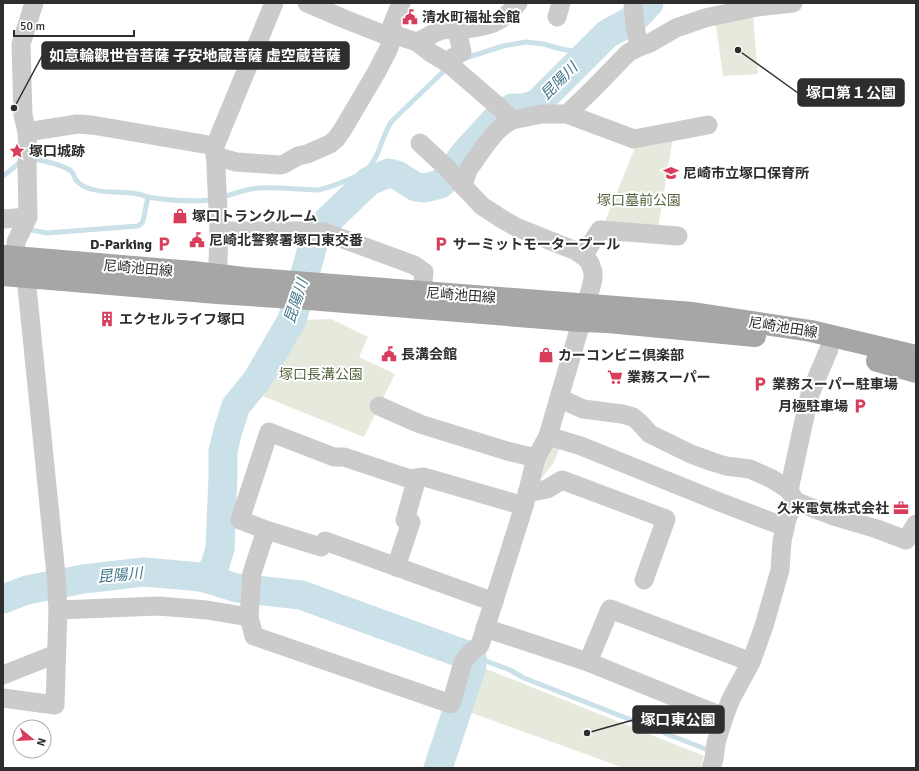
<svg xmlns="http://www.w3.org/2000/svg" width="919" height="771" font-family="Signika,'Noto Sans JP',sans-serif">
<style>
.green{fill:#e6eadd}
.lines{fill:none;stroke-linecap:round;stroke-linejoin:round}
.stream{stroke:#cae1e9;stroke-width:5}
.river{stroke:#cae1e9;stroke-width:29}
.street{stroke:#cbcbcb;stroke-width:19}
.primary{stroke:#a6a6a6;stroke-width:22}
.labels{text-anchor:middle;stroke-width:4;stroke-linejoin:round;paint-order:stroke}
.poi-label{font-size:14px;font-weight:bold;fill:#2e2e2e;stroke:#fff;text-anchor:start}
.park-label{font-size:14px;fill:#56663f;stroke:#fff}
.street-label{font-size:14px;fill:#2e2e2e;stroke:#fff}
.water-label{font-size:15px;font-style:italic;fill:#42778a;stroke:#fff}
.leader{fill:none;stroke:#2e2e2e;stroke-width:1.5}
.callout-dot{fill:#2e2e2e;stroke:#fff;stroke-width:1.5}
.callout{fill:#2e2e2e;stroke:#2e2e2e;stroke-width:1.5}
.callout-label{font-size:15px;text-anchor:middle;font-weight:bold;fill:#fff}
</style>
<rect width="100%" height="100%" fill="#fff"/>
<!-- green -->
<g class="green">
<polygon points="753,16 758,74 723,76 716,25"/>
<polygon points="673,137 658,228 604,224 636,145"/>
<polygon points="331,319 368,337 359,357 395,374 364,437 260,395 299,329 302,320"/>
<polygon points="552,444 560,447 553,464 540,480 546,452"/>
<polygon points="479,666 704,756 700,768 624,768 464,710"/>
</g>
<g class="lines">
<!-- stream -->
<g class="stream">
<polyline points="463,59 503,46 526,42 544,44 557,48 586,54"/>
<path d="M32,159c9,1 33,6 40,13 2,2 2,5 4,8 3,4 10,8 15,9 15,5 31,2 46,5 4,0 7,2 11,3 19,3 42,5 61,3 17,-2 33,-11 50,-12 13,-1 26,0 39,1 6,0 13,1 19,1 12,-2 38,-12 48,-19 15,-12 16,-35 27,-50l55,-53"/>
<polyline points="3,176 17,165 22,159"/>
<polyline points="26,229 47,233 138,226 142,223 143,221 148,197"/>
<polyline points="473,658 478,658 510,670 524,678 708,750"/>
</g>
<!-- river -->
<g class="river">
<polyline points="201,577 237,588 301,595 472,657 472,666 438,768"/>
<polyline points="3,599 27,590 83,579 144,572 201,577 207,575 212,571 215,565 220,549 223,476 223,451 228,430 236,406 257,380 292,320 317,231 369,181 389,173 397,175 416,187 425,188 440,184 448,177 465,153 499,116 512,108 522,108 534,105 540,101 607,34 629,22 638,15 649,3"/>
</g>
<!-- street -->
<g class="street">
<polyline points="307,3 342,18 385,35 389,33 417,42 431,53 448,63 500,108 512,120"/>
<polyline points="633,3 635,26 639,47"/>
<polyline points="557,17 561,3"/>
<polyline points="389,33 401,3"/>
<path d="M417,42c7,-3 18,-10 25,-12 5,-1 11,0 16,0 27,-4 42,-4 60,-27"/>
<polyline points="446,62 462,52 457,30"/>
<polyline points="567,114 592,90 628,53 639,47 650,43 676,28 705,18 757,7 793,3"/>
<polyline points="27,132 77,124 92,125 215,146"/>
<polyline points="215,156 236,162 280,165 284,164 298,156 307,154 330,144 336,139 343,129 376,73 388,50 394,34"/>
<polyline points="463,186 468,170 484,147 496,132 504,125 512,120 542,114 567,114 634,139 708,125"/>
<polyline points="3,219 28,217"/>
<polyline points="219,231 312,231 324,232 414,265 424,272 422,292"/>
<polyline points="583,256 600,230 678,236"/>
<polyline points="217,290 219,231 215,146 274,3"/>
<polyline points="559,398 583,409 622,414 633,417 639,422 650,434 691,454 713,462 726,466 750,469 772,479 789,490 795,501 787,519 782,541 780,570 764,626 751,662 731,699 724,717 716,743 714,759 711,768"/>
<polyline points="379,406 420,424 507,451 536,458"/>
<polyline points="548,436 581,446 717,501 785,527"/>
<polyline points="789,490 803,425 810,394 829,349"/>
<polyline points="527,493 547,489 562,480 666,519 644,580"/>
<polyline points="795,501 833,516 877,529 906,540 916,524"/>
<polyline points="266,530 252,573 249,617 254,636 451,704 463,662 471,652 480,645 524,506 536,458 548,436 578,333 590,291 593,279 593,272 590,263 585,257 576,251 516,227 502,219 482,206 463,186 447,168 420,143"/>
<polyline points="396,567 411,522 405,520 417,478"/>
<polyline points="494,602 325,541 321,547 266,530 240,520 269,432 334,457 344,457 410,479 424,477 524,506"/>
<polyline points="58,610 158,606 207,610 249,617"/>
<polyline points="485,628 588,662 724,717"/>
<polyline points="588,662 610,609 751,662"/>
<polyline points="3,675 56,654"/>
<polyline points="3,698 55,705 58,610 56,575 26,277 15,257 16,242 28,217 27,163 28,154 27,132 23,115 21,44 34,3"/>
</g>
<!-- primary -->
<g class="primary">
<polyline points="3,256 193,272 244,278 693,313 811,331 916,356"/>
<polyline points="3,275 217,293 308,299 581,321 608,322 755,336"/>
<polyline points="877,361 916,372"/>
</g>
</g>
<!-- icons -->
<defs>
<g id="civic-bare" transform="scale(1.2)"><path d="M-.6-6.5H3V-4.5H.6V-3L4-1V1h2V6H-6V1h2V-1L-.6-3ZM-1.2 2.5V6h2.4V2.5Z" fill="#d83e5b" stroke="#fff" stroke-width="2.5" paint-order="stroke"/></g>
<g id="sight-bare" transform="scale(1.2)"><path d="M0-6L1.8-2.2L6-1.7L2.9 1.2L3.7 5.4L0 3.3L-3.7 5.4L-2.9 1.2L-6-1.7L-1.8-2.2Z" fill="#d83e5b" stroke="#fff" stroke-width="2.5" paint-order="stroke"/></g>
<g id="school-bare" transform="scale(1.2)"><path d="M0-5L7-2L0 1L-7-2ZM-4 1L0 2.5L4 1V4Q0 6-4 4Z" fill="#d83e5b" stroke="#fff" stroke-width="2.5" paint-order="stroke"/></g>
<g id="shop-bare" transform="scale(1.2)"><path d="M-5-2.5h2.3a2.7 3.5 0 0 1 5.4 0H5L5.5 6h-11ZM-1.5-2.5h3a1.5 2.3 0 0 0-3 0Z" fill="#d83e5b" stroke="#fff" stroke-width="2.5" paint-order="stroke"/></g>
<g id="parking-bare" transform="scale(1.2)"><path d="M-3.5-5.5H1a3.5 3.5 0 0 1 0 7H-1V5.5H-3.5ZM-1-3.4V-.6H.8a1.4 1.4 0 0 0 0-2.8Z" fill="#d83e5b" stroke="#fff" stroke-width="2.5" paint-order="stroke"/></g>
<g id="building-bare" transform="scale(1.2)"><path d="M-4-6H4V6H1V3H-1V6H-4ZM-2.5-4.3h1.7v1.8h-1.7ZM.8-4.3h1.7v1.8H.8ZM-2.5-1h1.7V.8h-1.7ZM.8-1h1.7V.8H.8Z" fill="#d83e5b" stroke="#fff" stroke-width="2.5" paint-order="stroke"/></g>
<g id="supermarket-bare" transform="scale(1.2)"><path d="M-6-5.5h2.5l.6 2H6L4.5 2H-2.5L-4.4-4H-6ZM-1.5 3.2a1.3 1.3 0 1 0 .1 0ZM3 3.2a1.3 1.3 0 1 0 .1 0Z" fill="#d83e5b" stroke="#fff" stroke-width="2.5" paint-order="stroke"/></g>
<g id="office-bare" transform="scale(1.2)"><path d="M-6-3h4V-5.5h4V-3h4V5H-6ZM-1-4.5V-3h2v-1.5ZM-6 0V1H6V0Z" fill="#d83e5b" stroke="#fff" stroke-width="2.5" paint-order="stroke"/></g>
</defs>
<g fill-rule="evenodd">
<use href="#civic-bare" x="410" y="17"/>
<use href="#sight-bare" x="17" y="151"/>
<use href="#school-bare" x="671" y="173"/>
<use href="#shop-bare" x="180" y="216"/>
<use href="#civic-bare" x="197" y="240"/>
<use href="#parking-bare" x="164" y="244"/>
<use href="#parking-bare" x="441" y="244"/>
<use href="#building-bare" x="107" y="319"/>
<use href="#civic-bare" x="389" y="354"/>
<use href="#shop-bare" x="546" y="355"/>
<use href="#supermarket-bare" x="615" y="377"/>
<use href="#parking-bare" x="760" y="384"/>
<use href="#parking-bare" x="860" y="406"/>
<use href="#office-bare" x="901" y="508"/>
</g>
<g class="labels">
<!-- poi labels -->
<g class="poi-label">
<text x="422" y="22">清水町福祉会館</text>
<text x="29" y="156">塚口城跡</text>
<text x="683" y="178">尼崎市立塚口保育所</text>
<text x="192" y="221">塚口トランクルーム</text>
<text x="209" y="245">尼崎北警察署塚口東交番</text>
<text x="152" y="249" text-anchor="end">D-Parking</text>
<text x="453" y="249">サーミットモータープール</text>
<text x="119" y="324">エクセルライフ塚口</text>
<text x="401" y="359">長溝会館</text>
<text x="558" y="360">カーコンビニ倶楽部</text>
<text x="627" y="382">業務スーパー</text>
<text x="772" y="389">業務スーパー駐車場</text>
<text x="848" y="411" text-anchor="end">月極駐車場</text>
<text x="889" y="513" text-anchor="end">久米電気株式会社</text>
</g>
<!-- park labels -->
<g class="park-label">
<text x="639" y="205">塚口墓前公園</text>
<text x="321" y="379">塚口長溝公園</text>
</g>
<!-- street labels -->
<g class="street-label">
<text transform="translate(138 268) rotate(5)" y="5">尼崎池田線</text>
<text transform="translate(461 295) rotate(4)" y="5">尼崎池田線</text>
<text transform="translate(783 327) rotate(9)" y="5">尼崎池田線</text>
</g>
<!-- water labels -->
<g class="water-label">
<text transform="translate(559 81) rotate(-45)" y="5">昆陽川</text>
<text transform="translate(296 301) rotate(-72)" y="5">昆陽川</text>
<text transform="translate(120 575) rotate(-5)" y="5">昆陽川</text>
</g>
</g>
<!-- callouts -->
<path class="leader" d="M14 108L42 56M738 50L798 93M587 733L633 720"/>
<g class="callout-dot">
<circle cx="14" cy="108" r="4"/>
<circle cx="738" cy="50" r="4"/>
<circle cx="587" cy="733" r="4"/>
</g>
<g class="callout">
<rect x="42" y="42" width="307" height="27" rx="4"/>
<rect x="798" y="79" width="106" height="27" rx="4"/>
<rect x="633" y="706" width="91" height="27" rx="4"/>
</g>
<g class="callout-label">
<text x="195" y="61">如意輪觀世音菩薩 子安地蔵菩薩 虚空蔵菩薩</text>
<text x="851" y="98">塚口第１公園</text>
<text x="678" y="725">塚口東公園</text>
</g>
<!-- border -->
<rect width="919" height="771" fill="none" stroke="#2e2e2e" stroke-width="8"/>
<!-- north arrow -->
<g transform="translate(32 739) rotate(108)"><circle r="19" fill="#ffffff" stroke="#ababab"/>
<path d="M0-3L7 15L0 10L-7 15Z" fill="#d83e5b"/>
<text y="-6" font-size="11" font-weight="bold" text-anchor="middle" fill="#2e2e2e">N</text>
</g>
<!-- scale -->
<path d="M14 30v6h120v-6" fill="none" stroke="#2e2e2e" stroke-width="2"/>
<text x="20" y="30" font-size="12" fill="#2e2e2e" stroke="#ffffff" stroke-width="3" paint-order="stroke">50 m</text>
</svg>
